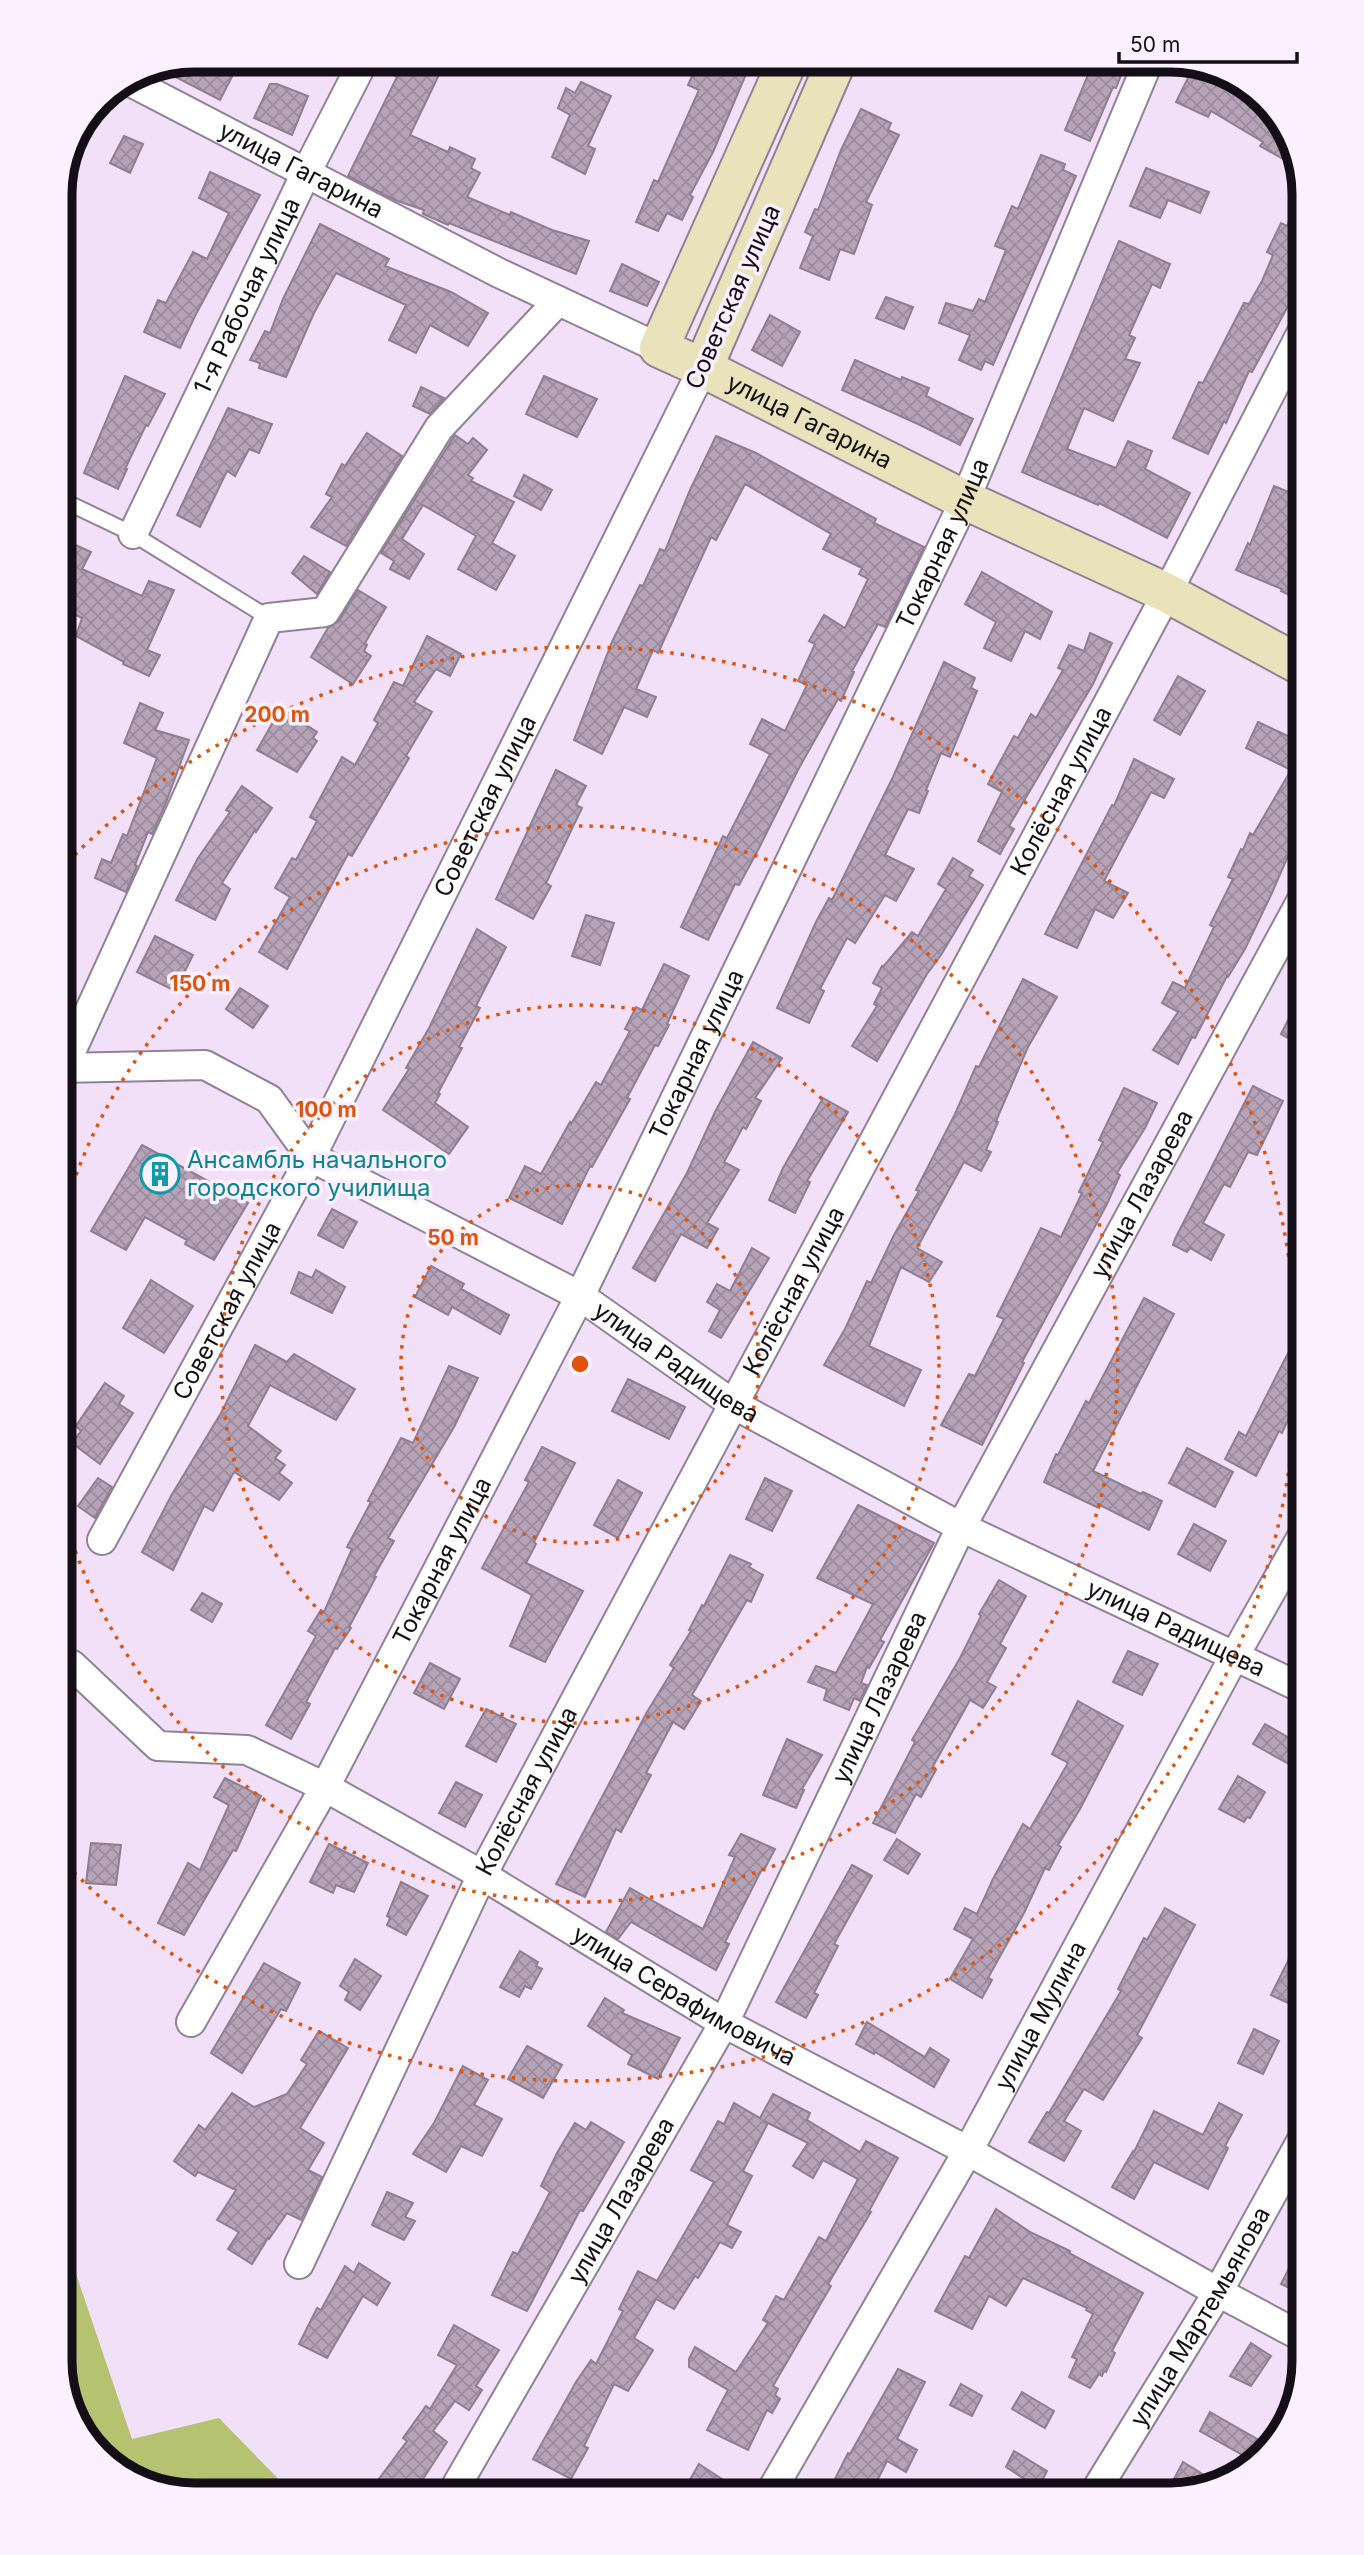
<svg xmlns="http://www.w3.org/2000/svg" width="1364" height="2555" font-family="Inter,sans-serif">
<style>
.green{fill:#b5c371}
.building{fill:url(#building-cross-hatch);stroke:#8f7d91;stroke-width:2}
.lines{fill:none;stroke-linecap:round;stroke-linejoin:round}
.lane-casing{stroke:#918197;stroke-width:18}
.street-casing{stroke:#918197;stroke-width:32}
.secondary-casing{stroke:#918197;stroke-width:42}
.lane{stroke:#fff;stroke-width:14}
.street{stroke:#fff;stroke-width:28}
.secondary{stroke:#eae2bb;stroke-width:38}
.ring{fill:none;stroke:#dd550c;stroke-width:3.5;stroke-dasharray:3.5 7}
.labels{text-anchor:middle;stroke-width:7;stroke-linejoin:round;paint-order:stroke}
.street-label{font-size:24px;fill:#140e16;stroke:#fbf0ff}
.culture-label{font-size:24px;fill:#0d838f;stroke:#fbf0ff;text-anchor:start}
.rim{fill:none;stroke:#140e16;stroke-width:9}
.centre{fill:#dd550c;stroke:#fbf0ff;stroke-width:3.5}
.ring-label{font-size:21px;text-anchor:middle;font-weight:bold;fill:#dd550c;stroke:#fbf0ff;stroke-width:7;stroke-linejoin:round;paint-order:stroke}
</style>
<defs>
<pattern id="building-cross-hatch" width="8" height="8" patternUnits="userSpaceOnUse" patternTransform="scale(1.75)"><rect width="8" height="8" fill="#b6a3b8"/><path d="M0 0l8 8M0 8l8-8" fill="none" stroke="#9c8b9d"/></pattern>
</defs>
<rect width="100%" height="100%" fill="#f2e0f8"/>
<!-- green -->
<polygon class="green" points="60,2251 73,2265 132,2439 219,2418 294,2495 185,2495 119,2473 70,2413 60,2361"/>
<!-- building -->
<g class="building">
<polygon points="194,60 218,60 236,69 220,100 156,67"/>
<polygon points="403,60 446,60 410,135 448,152 450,147 475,159 471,168 480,173 467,197 510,215 511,212 552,230 589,241 576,274 449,223 448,225 423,214 424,210 395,200 348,176 397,77 395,76"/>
<polygon points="699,60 752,60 713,152 690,195 693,197 682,220 667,213 658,231 636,222 654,180 658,182 699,90 688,85"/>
<polygon points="1051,60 1127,60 1116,88 1113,87 1090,141 1065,130 1088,75"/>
<polygon points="1194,66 1218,76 1268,108 1294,142 1299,168 1260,146 1263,142 1211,111 1208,117 1176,102"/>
<polygon points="581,82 611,96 588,146 595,149 585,174 552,157 570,115 558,108 566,88 575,93"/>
<polygon points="270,84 277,84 308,96 292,135 254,118"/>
<polygon points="861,109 891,123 888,130 899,135 866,202 872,205 854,254 840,249 829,280 800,268 813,236 805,232 815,209 818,210 841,150"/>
<polygon points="124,136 143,144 130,173 110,163"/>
<polygon points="1041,155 1065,164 1063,170 1076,176 993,365 985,361 981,370 959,360 970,335 939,323 946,303 973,311 979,299 985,302 1006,250 995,246 1012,206 1018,209"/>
<polygon points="1146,168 1209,192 1200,213 1168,200 1160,218 1130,206"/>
<polygon points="210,172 260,195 195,316 180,348 144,332 158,300 166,303 193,252 207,259 229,213 199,198"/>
<polygon points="1303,188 1305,275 1252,372 1249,371 1226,423 1224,421 1208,454 1173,438 1199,382 1203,383 1244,303 1249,304 1262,281 1273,255 1267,252 1281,223 1287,226"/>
<polygon points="320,224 389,259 385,266 451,292 488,313 468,346 430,325 416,353 389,340 406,305 336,273 314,313 286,377 259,368 260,363 250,360 265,331 270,333 283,299"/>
<polygon points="1119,241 1170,264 1160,288 1152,284 1129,335 1135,338 1125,359 1140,363 1113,421 1084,408 1067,449 1116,468 1128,441 1152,451 1145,469 1190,493 1167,538 1099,503 1098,505 1022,472"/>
<polygon points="622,264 659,282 647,306 610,291"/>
<polygon points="886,297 913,307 904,329 876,318"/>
<polygon points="770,315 800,332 782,366 752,350"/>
<polygon points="855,360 901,380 902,377 929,388 926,396 973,419 960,445 918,424 842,390"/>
<polygon points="125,376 165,394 148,426 146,425 125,469 127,469 118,489 84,473"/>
<polygon points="544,376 597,399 577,437 526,414"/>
<polygon points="421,387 444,398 430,414 413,406"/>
<polygon points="228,408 272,424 259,453 249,449 235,476 227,471 200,527 177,515"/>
<polygon points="367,433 402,456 346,546 311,527 332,497 326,494 342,464 345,466"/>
<polygon points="455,435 468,444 473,438 487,450 468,475 473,478 471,481 514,502 492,543 515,556 496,590 458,569 476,536 423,505 402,539 424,554 409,579 390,569 394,561 381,553"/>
<polygon points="716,436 756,453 876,519 874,523 924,547 885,627 878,624 852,671 854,672 841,701 838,699 799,768 757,852 739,885 735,884 708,940 681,927 723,836 727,838 770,754 750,744 762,719 785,731 807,685 798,681 815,644 809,641 824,615 845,628 868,579 859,574 862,568 823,549 831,534 745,484 716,540 711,537 658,653 653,650 636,689 656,697 647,717 624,707 602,754 574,740 612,642 640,585 643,586 660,549 665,551 690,490"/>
<polygon points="524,475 552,490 541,510 514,496"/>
<polygon points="1274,486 1305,499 1305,508 1295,534 1305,539 1305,603 1281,591 1282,589 1236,570 1248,543 1250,545"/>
<polygon points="60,538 91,552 82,569 142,596 149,581 174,590 147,650 160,655 149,676 123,664 124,662 76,636 82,618 60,607"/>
<polygon points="304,556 330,572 317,594 292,573"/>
<polygon points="982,572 1052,612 1040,639 1025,631 1011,661 984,648 996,622 965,604"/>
<polygon points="358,590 386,607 365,643 367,645 364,651 371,656 353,684 311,657 328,628 339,621"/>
<polygon points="1090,633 1112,643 1093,684 1009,826 1014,829 1000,854 978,841 1002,792 988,784 1014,736 1018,738 1031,714 1036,718 1063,670 1058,668 1069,645 1084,651"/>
<polygon points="427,636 461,654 450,676 436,669 414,702 432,712 406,756 409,758 352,856 348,854 287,969 259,952 290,897 275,888 292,858 296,860 317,821 310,817 342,757 355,765 378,723 374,720 394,682 403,686"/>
<polygon points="944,662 975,678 971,688 977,691 950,757 941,753 926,790 928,791 919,813 908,809 885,855 914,869 896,901 885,895 855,943 847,938 820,989 824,991 809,1023 777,1008 816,922 829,898 832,900 893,777"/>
<polygon points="1178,676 1205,691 1180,735 1154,720"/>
<polygon points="140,703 163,713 155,730 189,740 165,805 152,834 148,832 135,865 137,866 126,892 95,878 102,859 111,863 123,834 127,836 157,758 124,743"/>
<polygon points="281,708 317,732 313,738 317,741 297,772 257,750"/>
<polygon points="1258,722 1305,744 1305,817 1271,895 1245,949 1228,977 1227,976 1195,1038 1192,1037 1178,1064 1153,1050 1178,1012 1162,1003 1173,982 1185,988 1214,927 1210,925 1233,879 1228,877 1241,849 1243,850 1250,833 1253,835 1291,770 1246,748"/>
<polygon points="1134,759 1174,779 1164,798 1151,792 1104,881 1128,893 1113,918 1095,909 1077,948 1045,934 1112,805 1114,806"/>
<polygon points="556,770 586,786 576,805 582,808 546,883 551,886 533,919 496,899"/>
<polygon points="242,786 272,808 256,832 255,830 222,883 230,889 215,920 176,900 198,858 230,812 226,810"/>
<polygon points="953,858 973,870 969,876 983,885 941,955 927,974 877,1061 852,1046 877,1006 874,1004 882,988 873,983 882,966 883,967 912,932 918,936 946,889 938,884"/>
<polygon points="586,915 614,923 600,965 572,956"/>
<polygon points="477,929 506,947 476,1006 480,1008 459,1047 462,1048 438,1093 440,1094 435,1103 468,1127 449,1154 383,1110 409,1069 406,1068 429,1028"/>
<polygon points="155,936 193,955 175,991 137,972"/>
<polygon points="664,964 689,976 667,1024 669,1025 658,1046 655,1045 627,1098 630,1099 592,1167 590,1166 562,1224 509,1198 525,1166 541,1174 570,1122 571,1124 596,1082 601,1085 630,1031 625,1029 636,1007 642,1010"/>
<polygon points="1023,979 1057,997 1028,1047 996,1121 998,1122 986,1150 991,1152 981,1171 964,1162 917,1248 942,1262 929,1282 901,1267 869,1346 921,1370 904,1406 824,1365 845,1329 867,1281 871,1283 894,1235 919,1191 916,1190 955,1114 976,1066 979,1067"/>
<polygon points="240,988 268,1006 253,1028 226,1009"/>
<polygon points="1291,1014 1305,1023 1305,1048 1281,1034"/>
<polygon points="753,1042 782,1058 755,1098 761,1101 746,1129 743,1127 724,1162 739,1170 707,1223 718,1229 707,1248 681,1234 655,1281 633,1268 687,1173 715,1112"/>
<polygon points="1253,1086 1283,1101 1257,1155 1248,1152 1230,1187 1224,1184 1203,1223 1224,1235 1211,1260 1190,1248 1187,1252 1173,1245 1175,1239"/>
<polygon points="1124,1088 1157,1103 1145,1128 1117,1173 1120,1175 1107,1204 1022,1362 1024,1363 982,1445 941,1425 969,1374 975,1376 1004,1319 997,1316 1041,1228 1061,1237 1082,1193 1079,1192 1103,1142 1099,1140"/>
<polygon points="823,1098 848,1112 807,1181 810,1182 795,1213 769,1200 783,1168"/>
<polygon points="142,1145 248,1203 214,1260 185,1244 187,1240 145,1217 126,1250 91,1231"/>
<polygon points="332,1209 357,1222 343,1248 318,1235"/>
<polygon points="752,1248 769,1258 721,1338 709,1331 720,1310 707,1302 717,1284 730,1291"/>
<polygon points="431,1266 464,1284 461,1289 509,1315 500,1334 452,1307 448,1315 415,1297"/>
<polygon points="316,1270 345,1287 332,1313 291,1293 299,1272 312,1278"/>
<polygon points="151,1280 193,1306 164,1353 123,1328"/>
<polygon points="1144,1298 1174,1314 1093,1471 1141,1494 1143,1492 1162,1501 1149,1530 1100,1505 1099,1508 1044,1482 1056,1454 1058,1455 1086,1401 1089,1403"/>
<polygon points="255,1345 287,1362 294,1354 355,1389 336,1420 270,1385 248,1426 281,1451 275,1458 285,1465 279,1473 292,1483 279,1500 234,1472 213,1511 204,1506 173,1570 142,1552 171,1496 221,1413"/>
<polygon points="1288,1353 1305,1362 1305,1384 1282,1433 1279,1431 1256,1476 1225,1459 1239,1432 1246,1436"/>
<polygon points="449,1366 478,1378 454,1427 388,1538 394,1541 374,1576 376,1577 349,1627 351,1628 337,1649 335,1648 306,1702 310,1704 291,1739 266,1725 316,1636 308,1631 321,1610 324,1612 352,1549 347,1547 371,1502 368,1501 401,1438 413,1443"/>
<polygon points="628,1379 685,1407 669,1439 612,1411"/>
<polygon points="105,1383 124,1396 119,1404 133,1413 100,1464 72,1443 81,1431 76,1426"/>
<polygon points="542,1447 575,1463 534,1542 536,1544 526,1563 583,1591 545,1662 510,1646 532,1595 482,1568 529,1482 525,1480"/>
<polygon points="1187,1448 1233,1472 1215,1507 1169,1483"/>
<polygon points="98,1478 112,1487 95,1518 78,1506"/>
<polygon points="765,1478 792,1491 772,1531 746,1519"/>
<polygon points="618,1480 642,1493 618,1538 594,1525"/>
<polygon points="858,1505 934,1543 880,1640 884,1642 869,1668 867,1667 861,1683 867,1685 860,1701 854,1698 849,1710 824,1700 827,1689 808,1682 816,1666 836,1673 873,1604 817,1578"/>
<polygon points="1194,1524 1226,1541 1210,1571 1178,1554"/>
<polygon points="730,1555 751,1564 749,1567 763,1575 751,1602 747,1600 692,1695 701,1701 684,1729 673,1722 646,1773 651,1775 621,1832 616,1829 585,1897 556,1884 647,1712 674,1668 670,1665 691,1631 689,1630 702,1605 704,1606"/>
<polygon points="999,1580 1026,1596 1000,1644 1006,1648 987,1682 996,1687 983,1708 970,1700 932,1768 936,1770 921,1797 916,1794 895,1833 873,1823 915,1742 912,1740 960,1658 981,1616 979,1614"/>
<polygon points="202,1593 222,1604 212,1622 191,1610"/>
<polygon points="1128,1651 1158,1664 1142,1695 1113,1682"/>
<polygon points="430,1663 460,1679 444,1709 414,1693"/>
<polygon points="1078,1701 1123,1726 1080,1809 1058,1845 1061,1847 1049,1870 1045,1868 1024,1913 988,1978 992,1980 982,1998 950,1979 973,1939 954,1929 965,1908 977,1914 993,1879 1023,1824 1030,1829 1068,1763 1052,1754"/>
<polygon points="486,1709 516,1724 496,1762 466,1746"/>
<polygon points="1265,1724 1305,1747 1305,1773 1253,1744"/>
<polygon points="787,1739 822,1755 802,1789 804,1790 796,1808 763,1795"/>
<polygon points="1238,1776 1265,1792 1250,1818 1247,1817 1244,1822 1219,1809"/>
<polygon points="225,1778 261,1796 236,1851 233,1850 184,1935 158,1923 188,1863 200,1870 229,1805 214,1797"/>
<polygon points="456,1782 482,1795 465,1827 439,1813"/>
<polygon points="741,1834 775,1849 764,1870 762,1869 725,1942 729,1944 716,1970 631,1922 618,1939 606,1932 630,1888 703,1929 735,1857 729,1855"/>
<polygon points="897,1839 920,1854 908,1874 884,1860"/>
<polygon points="91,1843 121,1845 116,1885 86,1883"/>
<polygon points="329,1844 368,1863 354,1892 336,1885 333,1893 310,1882"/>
<polygon points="852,1865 872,1876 834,1944 838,1946 814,1993 818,1995 806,2018 776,2002"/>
<polygon points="401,1882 428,1896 406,1935 387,1925 390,1918 387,1916"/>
<polygon points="1165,1908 1195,1925 1137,2035 1142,2038 1103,2100 1084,2089 1064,2121 1081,2131 1064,2161 1029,2142 1047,2112 1049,2113 1121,1991 1118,1989 1144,1938 1147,1940"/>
<polygon points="1305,1927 1305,2011 1271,1995"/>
<polygon points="520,1951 538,1962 536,1966 542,1969 531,1989 525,1986 519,1997 500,1987"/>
<polygon points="355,1959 381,1976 360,2010 345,2000 349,1992 340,1986"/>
<polygon points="264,1963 300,1983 286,2011 281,2009 242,2073 211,2053"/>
<polygon points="605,1998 624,2010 622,2013 680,2038 658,2079 628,2064 632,2055 588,2026"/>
<polygon points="867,2022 925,2057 930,2048 949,2060 934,2087 875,2052 874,2054 856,2044"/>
<polygon points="1254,2029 1279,2041 1263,2074 1238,2063"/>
<polygon points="319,2031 348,2048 300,2128 324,2143 308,2170 322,2177 301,2220 287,2213 269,2239 268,2238 252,2264 228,2249 239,2232 217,2220 236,2190 198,2172 195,2176 174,2161 199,2125 205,2130 232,2093 254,2107 287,2094 307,2064 301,2060"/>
<polygon points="527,2046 562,2065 543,2098 508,2079"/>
<polygon points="463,2066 488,2080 474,2105 502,2119 482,2156 461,2146 446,2172 413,2154 434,2123"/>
<polygon points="773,2094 810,2113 807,2120 860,2152 866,2141 898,2158 869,2211 871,2212 828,2284 831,2286 773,2386 778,2389 775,2395 780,2399 772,2413 767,2410 748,2450 707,2430 728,2390 689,2367 689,2359 695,2347 736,2372 768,2323 763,2320 776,2296 784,2300 819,2237 826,2241 858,2179 823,2160 813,2178 793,2166 808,2143 764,2121 768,2123 743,2171 752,2176 727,2225 741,2232 732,2248 720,2242 698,2278 695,2276 674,2309 656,2299 634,2338 653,2350 628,2391 614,2384 584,2446 588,2448 571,2479 533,2459 576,2382 591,2360 596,2364 623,2311 619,2309 638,2271 657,2281 714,2182 691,2170 718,2121 724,2124 734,2103 760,2118"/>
<polygon points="1219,2103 1242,2115 1225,2146 1228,2148 1208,2189 1154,2162 1134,2199 1112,2187 1133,2151 1134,2152 1154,2111 1203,2135"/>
<polygon points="591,2122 624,2142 583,2211 580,2210 527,2311 492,2295 513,2252 518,2254 550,2192 541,2186 557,2153 575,2123 586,2130"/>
<polygon points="387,2192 413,2203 405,2217 415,2221 404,2240 372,2225"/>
<polygon points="996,2209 1030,2232 1070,2251 1069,2253 1143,2293 1112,2351 1115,2353 1106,2372 1104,2371 1102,2376 1099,2374 1090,2388 1069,2377 1077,2359 1072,2357 1093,2314 1086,2310 1087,2308 1023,2278 1006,2306 989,2296 972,2329 935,2311 965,2256 969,2258"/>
<polygon points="1305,2237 1304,2286 1304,2295 1281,2284"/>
<polygon points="359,2263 390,2283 377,2305 363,2296 327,2358 299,2344 317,2308 321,2310 345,2266 354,2273"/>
<polygon points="454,2325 499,2350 476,2386 482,2390 469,2410 455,2401 433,2431 447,2442 423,2479 424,2480 412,2495 367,2495 407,2441 403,2438 426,2406 430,2409 457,2365 438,2355"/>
<polygon points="1251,2343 1271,2356 1251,2386 1230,2376"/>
<polygon points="898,2369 925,2382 897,2439 917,2450 906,2472 887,2461 870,2495 830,2495 835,2486 832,2485 848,2453 850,2454"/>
<polygon points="961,2384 982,2396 972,2416 950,2405"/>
<polygon points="1022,2392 1054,2411 1045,2428 1012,2409"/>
<polygon points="1210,2412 1257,2439 1248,2458 1200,2431"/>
<polygon points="1014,2451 1047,2471 1038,2488 1006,2467"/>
<polygon points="1183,2462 1193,2468 1220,2485 1165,2496"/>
<polygon points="699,2464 728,2483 720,2495 681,2495"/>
</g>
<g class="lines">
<!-- lane casing -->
<g class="lane-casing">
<polyline id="lane" points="60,499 133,534 269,618"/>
</g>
<!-- street casing -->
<g class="street-casing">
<g id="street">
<path id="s1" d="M127,80l372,193 160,75"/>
<path id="s2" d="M133,534l173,-361 58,-113"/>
<polyline points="64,1067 269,618 325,612 439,428 558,301"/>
<path id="s3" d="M60,1068l145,-3 64,34 42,58 269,139 153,108 228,123 343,162"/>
<path id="s4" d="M102,1540l209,-383 392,-789"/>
<path id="s5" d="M72,1665l86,81 89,4 78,37 157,88 242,148 244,128 250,141 86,46"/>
<path id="s6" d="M191,2022l134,-235 255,-491 385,-796 184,-440"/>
<path id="s7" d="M299,2264l183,-389 685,-1282 137,-265"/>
<path id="s8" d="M451,2495l273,-472 237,-496 343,-631"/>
<path id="s9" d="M769,2495l199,-344 267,-496 69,-122"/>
<path id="s10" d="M1093,2495l125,-203 86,-156"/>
</g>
</g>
<!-- secondary casing -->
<g class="secondary-casing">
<g id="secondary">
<path id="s11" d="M788,60l-129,288 44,20 262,132 202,93 137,74"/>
<polyline points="703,368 837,60"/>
</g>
</g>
<!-- lane -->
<use href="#lane" class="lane"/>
<!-- street -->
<use href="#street" class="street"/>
<!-- secondary -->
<use href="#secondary" class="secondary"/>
</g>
<!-- distance rings -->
<g class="ring">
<circle cx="580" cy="1364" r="179"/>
<circle cx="580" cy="1364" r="359"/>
<path d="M60 1225A538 538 0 1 1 60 1503"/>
<path d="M60 870A717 717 0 1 1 60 1858"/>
</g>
<!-- icons -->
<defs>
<g id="building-ring" transform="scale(2.0125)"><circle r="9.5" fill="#fbf0ff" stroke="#0f9aa8" stroke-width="1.5"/><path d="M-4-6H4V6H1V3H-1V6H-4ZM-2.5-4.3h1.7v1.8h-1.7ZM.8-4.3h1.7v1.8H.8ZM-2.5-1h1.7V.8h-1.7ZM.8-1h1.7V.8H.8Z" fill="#0f9aa8"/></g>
</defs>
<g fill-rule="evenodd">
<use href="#building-ring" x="160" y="1174"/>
</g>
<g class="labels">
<!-- street labels -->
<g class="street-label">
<text dy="8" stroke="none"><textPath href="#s1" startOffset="196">улица Гагарина</textPath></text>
<text dy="8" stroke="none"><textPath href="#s2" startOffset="264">1-я Рабочая улица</textPath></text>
<text transform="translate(733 297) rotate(-66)" y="8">Советская улица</text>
<text dy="8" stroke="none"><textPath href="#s11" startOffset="483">улица Гагарина</textPath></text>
<text dy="8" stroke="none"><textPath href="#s6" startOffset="1659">Токарная улица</textPath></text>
<text dy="8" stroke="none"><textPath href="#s7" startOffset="1659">Колёсная улица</textPath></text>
<text dy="8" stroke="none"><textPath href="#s4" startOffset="828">Советская улица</textPath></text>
<text dy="8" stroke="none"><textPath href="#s6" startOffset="1092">Токарная улица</textPath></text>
<text dy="8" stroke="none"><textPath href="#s8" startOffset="1474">улица Лазарева</textPath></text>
<text dy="8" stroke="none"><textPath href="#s7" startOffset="1092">Колёсная улица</textPath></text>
<text dy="8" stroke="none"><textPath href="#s4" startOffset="261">Советская улица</textPath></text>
<text dy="8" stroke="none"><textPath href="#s3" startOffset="709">улица Радищева</textPath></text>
<text dy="8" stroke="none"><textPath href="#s6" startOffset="525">Токарная улица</textPath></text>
<text dy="8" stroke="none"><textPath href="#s3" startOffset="1276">улица Радищева</textPath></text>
<text dy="8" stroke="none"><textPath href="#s8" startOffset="906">улица Лазарева</textPath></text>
<text dy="8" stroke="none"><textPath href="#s7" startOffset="525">Колёсная улица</textPath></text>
<text dy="8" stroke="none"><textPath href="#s5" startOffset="709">улица Серафимовича</textPath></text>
<text dy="8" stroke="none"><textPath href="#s9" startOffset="551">улица Мулина</textPath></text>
<text dy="8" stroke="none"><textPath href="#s8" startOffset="340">улица Лазарева</textPath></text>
<text dy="8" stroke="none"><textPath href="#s10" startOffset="208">улица Мартемьянова</textPath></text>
</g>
<!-- culture labels -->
<g class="culture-label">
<text x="187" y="1168">Ансамбль начального<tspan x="187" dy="28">городского училища</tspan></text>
</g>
</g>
<!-- crop -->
<path d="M0 0H1364V2555H0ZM194 72H1170A122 122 0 0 1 1292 194V2361A122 122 0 0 1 1170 2483H194A122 122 0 0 1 72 2361V194A122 122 0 0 1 194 72Z" fill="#fbf0ff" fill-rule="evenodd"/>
<path class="rim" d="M194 72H1170A122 122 0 0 1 1292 194V2361A122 122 0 0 1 1170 2483H194A122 122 0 0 1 72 2361V194A122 122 0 0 1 194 72Z"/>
<circle cx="580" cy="1364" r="10" class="centre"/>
<g class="ring-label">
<text x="277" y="722">200 m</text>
<text x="200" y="991">150 m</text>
<text x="326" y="1117">100 m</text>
<text x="453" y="1245">50 m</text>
</g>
<!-- scale -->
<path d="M1119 52v10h178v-10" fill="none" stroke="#140e16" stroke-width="3.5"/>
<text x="1130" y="52" font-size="21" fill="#140e16" stroke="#fbf0ff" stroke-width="5" paint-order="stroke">50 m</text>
</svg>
